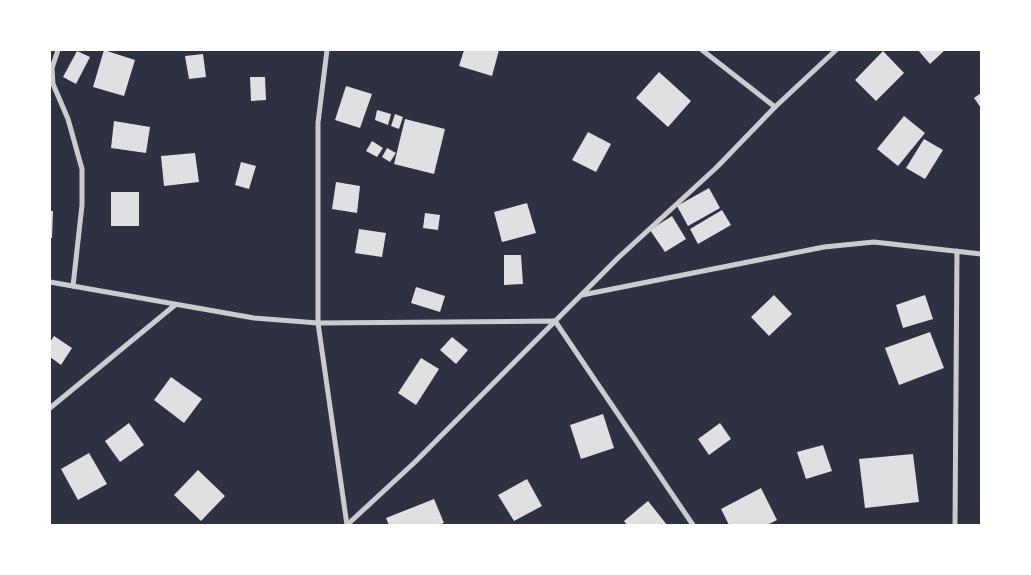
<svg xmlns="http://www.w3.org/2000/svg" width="1031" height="575" font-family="Rubik,sans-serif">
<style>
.building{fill:#e0e0e3}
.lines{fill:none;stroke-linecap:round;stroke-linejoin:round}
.minor{stroke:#caccd0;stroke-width:5}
</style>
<rect width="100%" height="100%" fill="#2d3142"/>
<!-- building -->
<g class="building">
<polygon points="104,50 135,60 124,96 93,87"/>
<polygon points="464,50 499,50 492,76 459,66"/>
<polygon points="918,50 945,50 930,64"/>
<polygon points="77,51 90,57 76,84 63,77"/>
<polygon points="883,51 904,73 876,101 855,80"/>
<polygon points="203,54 206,77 189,79 185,56"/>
<polygon points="659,72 691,101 668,127 636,98"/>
<polygon points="250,77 265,77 266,100 251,101"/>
<polygon points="346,86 372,94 360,128 335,120"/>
<polygon points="981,93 981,108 974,98"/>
<polygon points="377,110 391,114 388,125 375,120"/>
<polygon points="395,114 403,117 399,129 391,126"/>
<polygon points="904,116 925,133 898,166 877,149"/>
<polygon points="405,119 445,129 434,174 394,164"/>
<polygon points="114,121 150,127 146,153 111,148"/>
<polygon points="588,132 611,144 596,172 572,160"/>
<polygon points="924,139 943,150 925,179 906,168"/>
<polygon points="372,141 383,148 377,157 366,151"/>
<polygon points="387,148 396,153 390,162 382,157"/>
<polygon points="195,153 199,182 164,186 161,156"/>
<polygon points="241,162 256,166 249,189 235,185"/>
<polygon points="336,182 360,186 357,213 332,209"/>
<polygon points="709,188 720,208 688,226 677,206"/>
<rect x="111" y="192" width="28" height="34"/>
<polygon points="527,203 536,233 502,242 494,212"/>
<polygon points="722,210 731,225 698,244 690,229"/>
<polygon points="50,211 53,211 52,238 50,238"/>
<polygon points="425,213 440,215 438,230 423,228"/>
<polygon points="672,216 686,239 665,252 650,230"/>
<polygon points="359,229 386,233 382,257 355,253"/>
<polygon points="504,255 521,255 523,284 504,285"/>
<polygon points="416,287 445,296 440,312 411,303"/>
<polygon points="774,295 792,314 769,336 751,317"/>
<polygon points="925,295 933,319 903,328 896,305"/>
<polygon points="930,332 944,368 899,385 885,348"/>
<polygon points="54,336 72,348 61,365 50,357 50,342"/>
<polygon points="452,337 468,350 456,364 440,350"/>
<polygon points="421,358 439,369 416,405 398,393"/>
<polygon points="171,377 202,399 184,423 154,400"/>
<polygon points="603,414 614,448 581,459 570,425"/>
<polygon points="129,423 144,445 120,462 105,441"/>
<polygon points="720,423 731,439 709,455 698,439"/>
<polygon points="823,445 832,471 806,479 797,452"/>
<polygon points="89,453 107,484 78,500 61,469"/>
<polygon points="913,454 919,502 865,508 859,459"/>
<polygon points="198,470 225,496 201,521 174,495"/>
<polygon points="527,479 542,506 514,521 498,495"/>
<polygon points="761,488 777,520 767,525 729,525 721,509"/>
<polygon points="434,499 444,523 438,525 389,525 386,518"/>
<polygon points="648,501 667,525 627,525 624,521"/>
</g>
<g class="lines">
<!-- minor -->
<g class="minor">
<polyline points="58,50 52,68 53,84 68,119 82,169 82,205 73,286"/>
<polyline points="327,50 318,123 318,323 347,525"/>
<polyline points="702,50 775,107"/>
<polyline points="50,282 254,318 318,323 555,321 693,525"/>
<polyline points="582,295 824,247 874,242 981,254"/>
<polyline points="50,408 175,305"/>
<polyline points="347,525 415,462 619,257 717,167 775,107 836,50"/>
<polyline points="955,525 957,251"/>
</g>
</g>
<!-- border -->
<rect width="1031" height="575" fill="none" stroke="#ffffff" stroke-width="102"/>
</svg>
